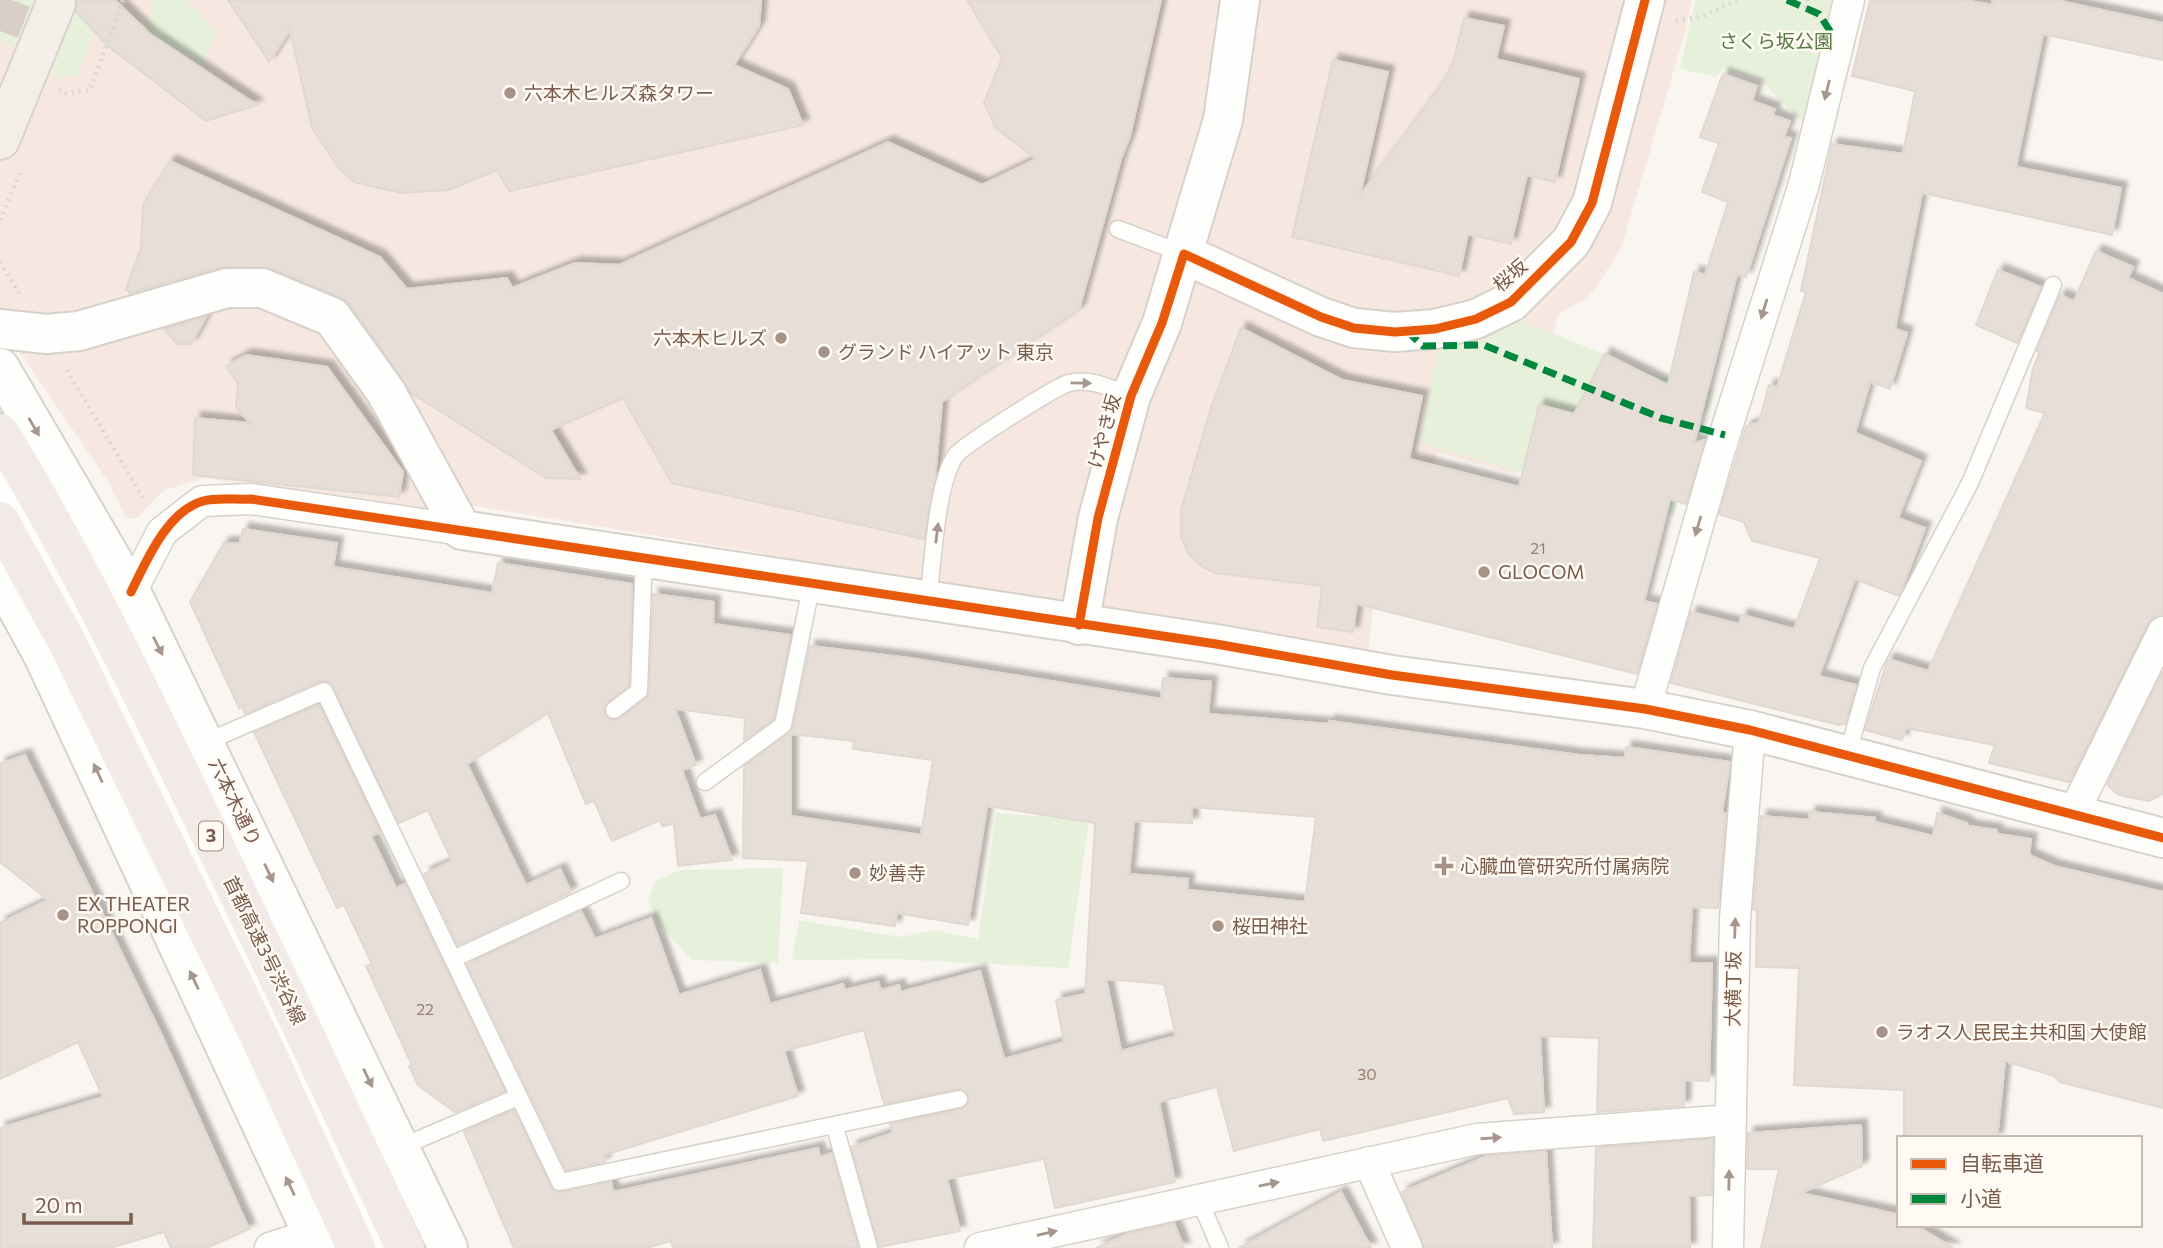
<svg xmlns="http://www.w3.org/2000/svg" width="2163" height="1248" font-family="Commissioner,'Noto Sans JP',sans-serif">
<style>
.commercial{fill:#f6e8e1}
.green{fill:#e7f0db}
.building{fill:#e6ded7;stroke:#e2d8d2;stroke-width:2;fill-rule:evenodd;filter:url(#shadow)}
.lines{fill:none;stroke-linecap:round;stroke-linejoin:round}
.primary-tunnel{stroke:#d9cfc7;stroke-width:38;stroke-dasharray:38 19;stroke-linecap:butt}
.service-casing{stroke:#d7d1cb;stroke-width:19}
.minor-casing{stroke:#d7d1cb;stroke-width:33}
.tertiary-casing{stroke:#d7d1cb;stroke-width:42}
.secondary-casing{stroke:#d9d2cb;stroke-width:42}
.primary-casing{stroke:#dad1cc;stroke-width:42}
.motorway-casing{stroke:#dad1cc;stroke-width:42}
.path{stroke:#dcd5d0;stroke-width:4.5;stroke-dasharray:2 5;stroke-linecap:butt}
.service{stroke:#fefefd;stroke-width:16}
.minor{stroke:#fefefd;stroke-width:30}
.tertiary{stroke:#fefefd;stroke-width:38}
.secondary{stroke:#fefefd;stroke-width:38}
.primary{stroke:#f3eee8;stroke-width:38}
.motorway{stroke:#f2eae7;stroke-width:38}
.quiet{stroke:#00873e;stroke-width:7;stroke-dasharray:14 7;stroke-linecap:butt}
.cycleway-casing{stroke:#fffaf3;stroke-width:13}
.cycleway{stroke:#e8590c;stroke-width:9}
.oneway{fill:#a8958b}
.poi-dot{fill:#a69286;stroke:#fffaf3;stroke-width:2.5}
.labels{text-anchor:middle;stroke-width:5;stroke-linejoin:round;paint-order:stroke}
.number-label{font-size:16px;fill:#977e72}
.shield{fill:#fffaf3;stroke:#a28b7f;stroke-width:2}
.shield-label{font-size:18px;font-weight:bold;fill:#7a5c4d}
.park-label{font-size:19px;fill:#537a41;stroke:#fffaf3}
.poi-label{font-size:19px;fill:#7a5c4d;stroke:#fffaf3;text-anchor:start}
.street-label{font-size:19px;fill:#7a5c4d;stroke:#fffaf3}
</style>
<defs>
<filter id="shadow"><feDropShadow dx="6" dy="-6" stdDeviation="2" flood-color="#0004"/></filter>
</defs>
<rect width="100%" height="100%" fill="#f9f5f0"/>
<!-- commercial -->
<polygon class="commercial" points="0,0 1692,0 1685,33 1621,248 1595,289 1585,299 1558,315 1516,474 1438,453 1397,587 1375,590 1368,653 475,506 440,515 206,478 164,490 137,518 126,518 109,483 0,323"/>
<!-- green -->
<g class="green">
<polygon points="0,0 64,0 94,31 78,76 58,77 0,40"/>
<polygon points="155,0 186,0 216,31 201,70 144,28"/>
<polygon points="1695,0 1832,0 1803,123 1761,80 1724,68 1716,77 1680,69"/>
<polygon points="1509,316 1664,378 1715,390 1710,407 1699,420 1674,515 1419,443 1440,337"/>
<polygon points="996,813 1089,820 1068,968 894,959 792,960 799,920 901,937 934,930 978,939"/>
<polygon points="783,868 778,963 692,960 658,923 648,900 655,881 681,870"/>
</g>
<!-- building -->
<g class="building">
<polygon points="78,0 115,0 150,34 257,105 206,121 108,46 76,12"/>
<polygon points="228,0 761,0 759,26 734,65 788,89 803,125 509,191 497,170 449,190 401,193 354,182 338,167 312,128 290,30 269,62"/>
<polygon points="967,0 1161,0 1130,136 1121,159 1079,310 942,402 935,478 924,539 672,483 623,398 551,430 580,479 546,478 411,393 350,304 341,297 270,268 221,267 130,293 126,289 141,248 143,205 170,161 380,257 407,289 507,278 512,288 575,263 619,265 888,142 982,185 1036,159 995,127 984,103 1002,58"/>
<polygon points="1870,0 1964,0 1992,5 1993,0 2055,0 2163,23 2163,60 2043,34 2016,167 2121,188 2112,235 1922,193 1895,329 1907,333 1890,389 1870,382 1855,433 1921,461 1898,518 1925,528 1899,596 1855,579 1819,676 1856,685 1845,724 1839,725 1671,683 1691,612 1739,624 1742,615 1794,629 1820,558 1752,541 1744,522 1719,514 1746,427 1759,422 1769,385 1777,387 1806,292 1801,291 1832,144 1903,154 1915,91 1852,76"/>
<polygon points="1464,18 1504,26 1496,59 1579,79 1555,182 1527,175 1511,244 1468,234 1459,276 1292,237 1333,60 1388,72 1360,195 1444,81 1454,59"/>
<polygon points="1723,74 1757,86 1752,101 1775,109 1772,115 1790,121 1784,137 1791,138 1746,277 1737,274 1694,443 1705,440 1686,504 1670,499 1644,601 1657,604 1637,674 1357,604 1353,632 1317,627 1322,586 1216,573 1204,568 1189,555 1181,537 1181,510 1211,408 1241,328 1342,380 1422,396 1409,459 1519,487 1539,405 1574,414 1605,354 1668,385 1694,272 1705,275 1728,202 1702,192 1719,143 1700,137"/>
<polygon points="2096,251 2133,267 2128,278 2163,294 2163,615 2154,617 2147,624 2069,782 1989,763 1995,745 1906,728 1902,740 1865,730 1888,659 1928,671 2045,413 2026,408 2033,368 2040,352 2037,351 2060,295 2074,301"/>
<polygon points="1998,270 2041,287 2017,343 1976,325"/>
<polygon points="206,317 191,344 177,344 164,329"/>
<polygon points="246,355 327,367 403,472 399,497 193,475 195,418 250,423 236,407 238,384 226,366"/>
<polygon points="243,529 337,543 333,567 492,593 498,563 632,584 629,686 605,705 604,712 611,720 620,718 649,695 653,594 714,602 713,624 790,635 774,719 744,740 745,718 675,709 696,765 682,770 700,819 715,815 732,860 678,866 674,824 662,826 660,820 612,841 594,801 586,804 548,713 467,764 526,885 560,869 571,892 458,945 424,874 452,861 428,810 399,823 331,683 320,681 245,714 242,706 239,708 190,602 224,543 240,543"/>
<path d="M810,646l99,12 252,41 2,-21 48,4 -3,32 121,10v-3l250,34 46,3 1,-11 104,15 -8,51h4l-8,95 -26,-1 -3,56h23l-3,118 -24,-1 -1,26 -87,6 2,-74 -59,-2 4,76 -30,2 -6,-16 -185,43 -3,-12 -86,22 -17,-64 -58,15 16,80 -120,26 -11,-49 -97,20 13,52 -81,16 -28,-100 42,-14 -3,-9 72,-15 7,-11 -3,-6 -8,-3 -74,15 -20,-74 -80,21 14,45 -194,59 1,7 -39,8 -99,-206 114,-53 14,28 56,-21 28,77 81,-25 10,34 73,-20 2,6 33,-8 3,8 18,-5 1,7 80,-21 24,88 60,-17 -8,-42 29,-6 10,-171 -108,-17 -19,119 -71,-12 -2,13 -94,-13 7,-52 -65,-3 1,-92 49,-38zM791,734l63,7 -1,8 80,11 -12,75 -130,-19zM1192,807l124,10 -11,85 -118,-12 1,-11 -59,-5 5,-53 58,2zM1106,979l58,5 12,52 -55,15z"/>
<polygon points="2163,671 2163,794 2149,801 2119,795 2107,785"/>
<polygon points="319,705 380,832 371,836 396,888 405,884 505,1091 455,1112 418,1085 409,1066 412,1065 366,966 372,964 344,905 337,908 254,732"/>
<polygon points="25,755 163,1038 249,1229 207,1248 171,1248 164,1232 110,1248 0,1248 0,1128 103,1097 78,1042 0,1079 0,923 48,900 0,862 0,764"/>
<polygon points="1810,812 1875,818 1875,822 1933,836 1937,813 1967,823 1968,826 1996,830 1998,834 2031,839 2029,855 2054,866 2163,892 2163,1108 2060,1082 2054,1076 2005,1061 1997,1138 1904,1138 1904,1090 1794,1085 1799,968 1756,967 1757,910 1753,909 1761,816 1809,820"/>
<polygon points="514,1110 551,1187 558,1192 611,1182 613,1192 818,1148 820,1157 832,1153 858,1248 673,1248 671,1241 647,1248 514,1248 464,1132"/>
<polygon points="1861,1125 1862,1166 1801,1193 1896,1214 1899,1216 1899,1225 1915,1225 1953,1248 1761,1248 1779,1169 1747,1169 1748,1133"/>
<polygon points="1713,1139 1712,1195 1689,1196 1690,1248 1593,1248 1596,1148"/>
<polygon points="1546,1151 1552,1248 1424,1248 1402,1192 1487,1156"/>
<polygon points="1341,1192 1371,1248 1239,1248"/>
<polygon points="1174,1223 1184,1248 1096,1248 1130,1233"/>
</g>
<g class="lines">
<!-- primary-tunnel -->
<polyline class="primary-tunnel" points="0,31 12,0"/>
<!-- service casing -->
<g class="service-casing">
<g id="service">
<polyline points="1118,229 1184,254"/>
<path d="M928,601c5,-37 8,-118 28,-146 8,-10 99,-68 113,-72 20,-6 43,6 61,13"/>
<polyline points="614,710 639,691 644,557"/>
<polyline points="206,742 324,691 560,1182 959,1099"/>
<polyline points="1847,756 1872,668 1970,483 2053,285"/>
<polyline points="705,782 783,725 812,583"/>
<polyline points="453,959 621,881"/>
<polyline points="835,1127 869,1248"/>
<polyline points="401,1147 518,1097"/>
<polyline points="1199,1199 1220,1248"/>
</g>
</g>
<!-- minor casing -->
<g class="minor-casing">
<g id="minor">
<polyline points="131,592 162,532 202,501 251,499 462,530"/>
<polyline points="1645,709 1717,459 1804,184 1849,0"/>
<polyline points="2073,814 2163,632"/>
<polyline points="1369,1162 1407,1248"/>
<polyline points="270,1248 312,1234"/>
<polyline points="980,1248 1477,1139 1731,1120"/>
<polyline points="1728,1248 1735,919 1750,730"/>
</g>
</g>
<!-- tertiary casing -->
<g class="tertiary-casing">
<g id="tertiary">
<polyline points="1184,254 1321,317 1354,328 1395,332 1435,329 1476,319 1511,302 1571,242 1592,203 1645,0"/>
<polyline points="0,329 46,334 79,331 227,288 262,288 332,317 386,392 462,530 1216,644 1392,675 1645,709 1750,730 2163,838"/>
<polyline points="1079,625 1098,518 1131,396 1162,323 1223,120 1240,0"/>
</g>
</g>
<!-- secondary casing -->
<g class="secondary-casing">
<g id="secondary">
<polyline points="0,368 131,592 448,1248"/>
<polyline points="0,480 24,515 83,621 381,1248"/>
<polyline points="0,576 44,657 319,1248"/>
</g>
</g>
<!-- primary casing -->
<g class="primary-casing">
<polyline id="primary" points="0,140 56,3"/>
</g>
<!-- motorway casing -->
<g class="motorway-casing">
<g id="motorway">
<path d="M0,433c75,123 137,250 199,379 70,145 138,290 206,436"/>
<polyline points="0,521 66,640 259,1036 356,1248"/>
</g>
</g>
<!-- path -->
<g class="path">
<polyline points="1806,8 1808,0"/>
<polyline points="1676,21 1700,17 1738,0"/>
<polyline points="59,89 65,93 90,90 123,0"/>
<polyline points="0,220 20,173"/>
<polyline points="0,262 20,294"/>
<polyline points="67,370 144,500"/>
</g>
<!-- service -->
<use href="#service" class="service"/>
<!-- minor -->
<use href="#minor" class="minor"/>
<!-- tertiary -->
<use href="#tertiary" class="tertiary"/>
<!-- secondary -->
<use href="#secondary" class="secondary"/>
<!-- primary -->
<use href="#primary" class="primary"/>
<!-- motorway -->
<use href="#motorway" class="motorway"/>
<!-- quiet -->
<g class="quiet">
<polyline points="1787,0 1819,14 1832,34"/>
<polyline points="1407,331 1423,346 1484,345 1661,418 1725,435"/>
</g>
<!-- cycleway casing -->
<g class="cycleway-casing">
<g id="cycleway">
<path d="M131,592c15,-30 36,-81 72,-91 14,-4 34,-1 48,-2l965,145 176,31 253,34 105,21 413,108"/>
<polyline points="1079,625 1098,518 1131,396 1162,323 1184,254 1321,317 1354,328 1395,332 1435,329 1476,319 1511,302 1571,242 1592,203 1645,0"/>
</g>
</g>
<!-- cycleway -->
<use href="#cycleway" class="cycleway"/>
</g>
<!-- one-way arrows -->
<defs><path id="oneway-solid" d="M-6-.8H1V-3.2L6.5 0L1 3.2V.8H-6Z" transform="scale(1.75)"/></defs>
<g class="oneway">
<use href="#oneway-solid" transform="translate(1827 90) rotate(104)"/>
<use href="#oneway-solid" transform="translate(1764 309) rotate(107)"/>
<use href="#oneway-solid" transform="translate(1081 383) rotate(1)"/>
<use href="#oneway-solid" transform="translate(34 427) rotate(60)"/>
<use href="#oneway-solid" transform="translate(1698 526) rotate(106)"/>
<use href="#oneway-solid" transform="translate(937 533) rotate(-83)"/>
<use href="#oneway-solid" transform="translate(158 646) rotate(63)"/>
<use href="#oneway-solid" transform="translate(98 773) rotate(-115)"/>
<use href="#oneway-solid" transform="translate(269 873) rotate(64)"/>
<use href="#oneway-solid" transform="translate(1735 928) rotate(-88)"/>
<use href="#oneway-solid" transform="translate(194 980) rotate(-115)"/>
<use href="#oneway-solid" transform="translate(368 1078) rotate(64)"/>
<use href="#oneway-solid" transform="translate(1491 1138) rotate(-4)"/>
<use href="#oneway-solid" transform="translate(1729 1180) rotate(-89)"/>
<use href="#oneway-solid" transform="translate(1269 1184) rotate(-12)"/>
<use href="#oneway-solid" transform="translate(290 1186) rotate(-115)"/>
<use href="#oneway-solid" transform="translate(1047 1233) rotate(-13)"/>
</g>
<!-- markers -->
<g class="poi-dot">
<circle cx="510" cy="93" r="7"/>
<circle cx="781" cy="338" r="7"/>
<circle cx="824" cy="352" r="7"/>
<circle cx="1484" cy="572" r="7"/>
<path d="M1440.5 855.5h7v7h7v7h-7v7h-7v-7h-7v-7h7z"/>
<circle cx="855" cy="873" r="7"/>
<circle cx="63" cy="915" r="7"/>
<circle cx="1218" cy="926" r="7"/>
<circle cx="1882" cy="1032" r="7"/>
</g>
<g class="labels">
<!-- number labels -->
<g class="number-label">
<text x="1538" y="554">21</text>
<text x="425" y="1015">22</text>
<text x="1367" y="1080">30</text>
</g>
<!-- shield labels -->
<rect class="shield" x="199" y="821.5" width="24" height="29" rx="5"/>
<g class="shield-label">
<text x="211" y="842">3</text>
</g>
<!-- park labels -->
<g class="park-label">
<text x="1776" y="48">さくら坂公園</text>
</g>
<!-- poi labels -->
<g class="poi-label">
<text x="524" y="100">六本木ヒルズ森タワー</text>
<text x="767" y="345" text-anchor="end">六本木ヒルズ</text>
<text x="838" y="359">グランド ハイアット 東京</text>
<text x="1498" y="579">GLOCOM</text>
<text x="1460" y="873">心臓血管研究所付属病院</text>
<text x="869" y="880">妙善寺</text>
<text x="77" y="911">EX THEATER<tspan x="77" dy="22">ROPPONGI</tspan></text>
<text x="1232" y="933">桜田神社</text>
<text x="1896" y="1039">ラオス人民民主共和国 大使館</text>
</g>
<!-- street labels -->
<g class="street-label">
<text transform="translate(1510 275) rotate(-41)" y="7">桜坂</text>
<text transform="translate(1104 431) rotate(-75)" y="7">けやき坂</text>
<text transform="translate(235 802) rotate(64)" y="7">六本木通り</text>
<text transform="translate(265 950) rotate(64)" y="7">首都高速3号渋谷線</text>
<text transform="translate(1733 989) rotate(-89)" y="7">大横丁坂</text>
</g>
</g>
<!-- legend -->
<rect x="1897" y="1136" width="245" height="91" fill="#fffaf3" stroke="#cabbb1" stroke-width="2"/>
<rect x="1911" y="1159" width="35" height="10" fill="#e8590c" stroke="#cabbb1" stroke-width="2"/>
<text x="1960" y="1171" font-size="21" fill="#7a5c4d">自転車道</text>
<rect x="1911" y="1194" width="35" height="10" fill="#00873e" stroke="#cabbb1" stroke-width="2"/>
<text x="1960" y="1206" font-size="21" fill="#7a5c4d">小道</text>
<!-- scale -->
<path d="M24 1213v10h107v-10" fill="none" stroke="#7a5c4d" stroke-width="3.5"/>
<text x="35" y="1213" font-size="21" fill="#7a5c4d" stroke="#fffaf3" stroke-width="5" paint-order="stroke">20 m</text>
</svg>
